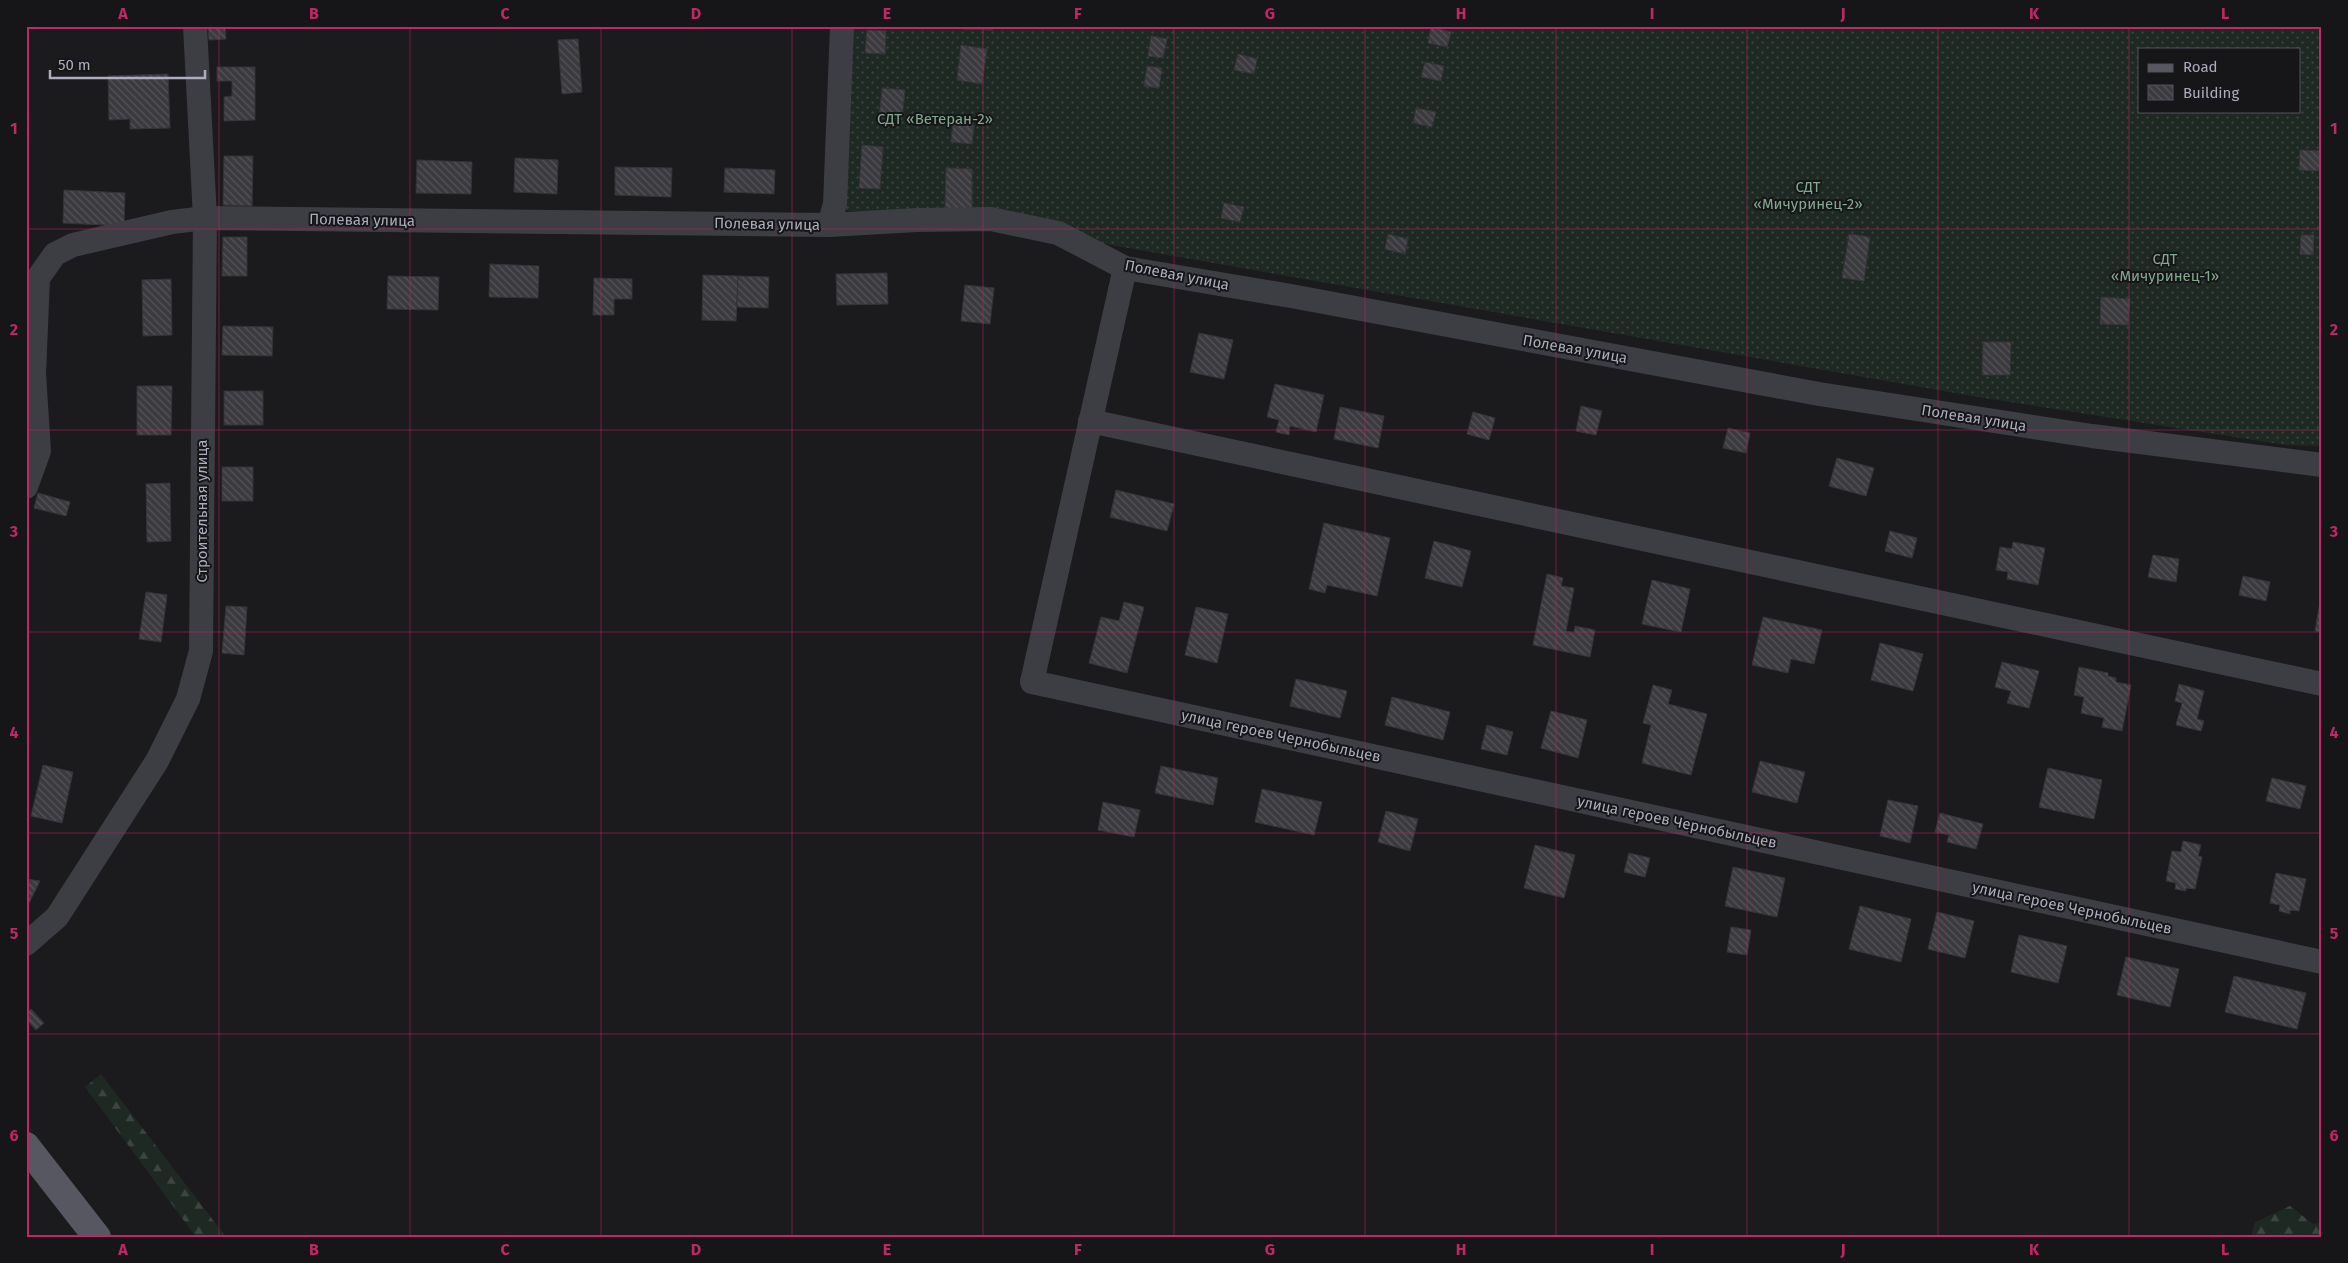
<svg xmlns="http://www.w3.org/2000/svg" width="2348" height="1263" font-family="'Fira Sans',sans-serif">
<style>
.forest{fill:url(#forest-firs)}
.garden{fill:url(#garden-dots);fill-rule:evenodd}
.building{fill:url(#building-back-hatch);stroke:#353439}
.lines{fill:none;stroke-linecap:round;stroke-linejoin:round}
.minor{stroke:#3d3d44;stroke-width:24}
.major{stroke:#575761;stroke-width:28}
.grid{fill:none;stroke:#c02765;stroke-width:1;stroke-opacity:0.55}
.labels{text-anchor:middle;stroke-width:4;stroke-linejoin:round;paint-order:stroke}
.park-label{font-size:15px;fill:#82a98e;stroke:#161518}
.street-label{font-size:15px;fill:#acadbd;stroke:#161518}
.neatline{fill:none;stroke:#c02765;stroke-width:2}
.grid-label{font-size:16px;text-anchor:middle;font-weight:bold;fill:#c02765}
</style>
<defs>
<pattern id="forest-firs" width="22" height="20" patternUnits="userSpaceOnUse" patternTransform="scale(1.25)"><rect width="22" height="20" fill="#1f2923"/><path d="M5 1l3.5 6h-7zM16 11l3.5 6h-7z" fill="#3d4541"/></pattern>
<pattern id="garden-dots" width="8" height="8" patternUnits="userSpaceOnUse" patternTransform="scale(1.25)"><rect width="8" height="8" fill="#1f2923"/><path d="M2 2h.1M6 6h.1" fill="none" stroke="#3d4541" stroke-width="1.8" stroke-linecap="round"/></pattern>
<pattern id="building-back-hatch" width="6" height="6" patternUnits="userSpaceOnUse" patternTransform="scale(1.25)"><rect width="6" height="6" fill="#3b3a3f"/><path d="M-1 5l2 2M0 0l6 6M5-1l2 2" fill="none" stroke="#555459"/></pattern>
</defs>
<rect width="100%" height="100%" fill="#1b1a1d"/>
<!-- forest -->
<g class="forest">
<polygon points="101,1074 226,1237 196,1237 85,1087"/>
<polygon points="2290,1206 2313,1224 2322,1222 2322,1237 2251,1237 2255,1222"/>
</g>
<!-- garden -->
<path class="garden" d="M846,26h1476v420l-36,-1 -308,-48 -890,-156 -71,-28 -171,-2zM2139,49h160v62h-160z"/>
<!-- building -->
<g class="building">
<polygon points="31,26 58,26 31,29"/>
<polygon points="208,26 225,26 226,39 209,40"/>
<polygon points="963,26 993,26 993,30 963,29"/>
<polygon points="1431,27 1451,32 1447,47 1428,43"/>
<polygon points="867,30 886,31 885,54 865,53"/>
<polygon points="1151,36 1167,39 1163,58 1148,56"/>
<polygon points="578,39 582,92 562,94 558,40"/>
<polygon points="961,45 987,49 982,84 957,80"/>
<polygon points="1238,54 1257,59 1254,74 1234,70"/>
<polygon points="1425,62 1444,66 1441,81 1421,77"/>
<polygon points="1147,66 1162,68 1159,88 1144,86"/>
<polygon points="217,67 255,67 255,120 224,121 224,97 232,96 232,81 217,81"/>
<polygon points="168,74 170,128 130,129 130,119 109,120 108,76"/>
<polygon points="882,88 905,90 902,120 879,118"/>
<polygon points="1416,108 1436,112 1432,127 1413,123"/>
<polygon points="953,123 974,125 972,144 951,142"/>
<polygon points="862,145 883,147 880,189 859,188"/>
<polygon points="2300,150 2322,151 2322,171 2299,170"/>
<polygon points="224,156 253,156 252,206 223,205"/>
<polygon points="515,158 558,160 557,194 514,192"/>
<polygon points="417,160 472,162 471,194 416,193"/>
<polygon points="615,167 672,168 671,197 615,195"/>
<polygon points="725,168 775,170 774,194 724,192"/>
<polygon points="946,168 972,169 972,210 945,209"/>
<polygon points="64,190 125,193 124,226 63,223"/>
<polygon points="1224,203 1244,207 1240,222 1221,218"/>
<polygon points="1388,234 1408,239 1405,254 1385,249"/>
<polygon points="1849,234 1870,237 1864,281 1842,278"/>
<polygon points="2301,235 2314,235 2313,255 2300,254"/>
<polygon points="223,237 247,237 247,276 222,276"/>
<polygon points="490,264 539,266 538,298 489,297"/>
<polygon points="887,273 888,304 837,305 836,274"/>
<polygon points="703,275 738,276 736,321 702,320"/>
<polygon points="388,276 439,277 438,310 387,309"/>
<polygon points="738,276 769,277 768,308 737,307"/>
<polygon points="594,278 632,279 632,299 614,299 614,315 593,315"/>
<polygon points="171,279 172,335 143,336 142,280"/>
<polygon points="965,285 994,288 990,324 961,321"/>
<polygon points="2101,297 2130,299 2128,325 2100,324"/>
<polygon points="223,326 273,327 272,356 222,355"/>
<polygon points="1199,333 1233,340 1224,379 1190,372"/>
<polygon points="1983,342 2011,342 2010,375 1982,375"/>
<polygon points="1275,384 1324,395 1316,432 1290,426 1289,435 1276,432 1279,420 1267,417"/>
<polygon points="137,386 172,386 171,435 137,435"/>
<rect x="224" y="391" width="39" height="34"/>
<polygon points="1581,406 1602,411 1596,435 1576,431"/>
<polygon points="1340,407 1384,416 1378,448 1334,439"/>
<polygon points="1473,412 1495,418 1489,440 1467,434"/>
<polygon points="1728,428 1750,433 1746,453 1723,448"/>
<polygon points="1837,458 1874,468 1866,496 1829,486"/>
<rect x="222" y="467" width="31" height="34"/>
<polygon points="170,483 171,541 147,542 146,484"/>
<polygon points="1116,490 1174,504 1167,531 1110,517"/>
<polygon points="38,493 70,502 66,516 34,508"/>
<polygon points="1324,523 1390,538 1377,596 1327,585 1325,593 1309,589"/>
<polygon points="1890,531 1917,538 1912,558 1885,551"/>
<polygon points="1434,541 1471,551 1462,587 1425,578"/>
<polygon points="2013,542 2045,548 2038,585 2007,579 2008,572 1996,570 2000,547 2012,549"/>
<polygon points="2153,555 2179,559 2176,582 2148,577"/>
<polygon points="1547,574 1563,578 1561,586 1574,588 1566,631 1574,633 1575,626 1595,630 1590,657 1533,645"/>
<polygon points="2243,576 2270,582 2266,601 2239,595"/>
<polygon points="1652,580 1690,589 1681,632 1642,624"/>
<polygon points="2322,590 2322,632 2315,631"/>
<polygon points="146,592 167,595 161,642 139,639"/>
<polygon points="1124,602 1144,607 1127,673 1089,663 1101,617 1119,621"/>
<polygon points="226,606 247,607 244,655 222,653"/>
<polygon points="1196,607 1228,614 1217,663 1185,655"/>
<polygon points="1763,617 1822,630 1814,664 1791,659 1788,673 1752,665"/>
<polygon points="1880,643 1923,654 1913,691 1871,680"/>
<polygon points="2002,662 2039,671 2029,708 2007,703 2011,691 1995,687"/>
<polygon points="2079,667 2108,673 2108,676 2116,678 2116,682 2131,685 2122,731 2102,727 2104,718 2081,713 2084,697 2074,695"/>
<polygon points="1296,679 1347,691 1340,718 1290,706"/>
<polygon points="2179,684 2204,691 2197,719 2204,721 2201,731 2176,725 2182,703 2175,701"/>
<polygon points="1653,685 1672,690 1668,704 1707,714 1691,775 1642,763 1651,725 1643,723"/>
<polygon points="1392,697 1450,712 1443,740 1385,725"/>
<polygon points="1551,711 1587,720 1578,758 1541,748"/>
<polygon points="1487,725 1513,732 1507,755 1481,749"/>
<polygon points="1760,761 1805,772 1797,803 1752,792"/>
<polygon points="43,765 73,772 62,823 31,816"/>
<polygon points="1161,766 1218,778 1213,805 1155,793"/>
<polygon points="2048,768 2102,780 2094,819 2039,807"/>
<polygon points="2272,778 2306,786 2300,809 2266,801"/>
<polygon points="1262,789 1322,802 1314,835 1255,822"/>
<polygon points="1888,800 1918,806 1910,843 1880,836"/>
<polygon points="1103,802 1140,810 1134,837 1098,830"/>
<polygon points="1386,811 1418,819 1410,851 1378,842"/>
<polygon points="1940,813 1983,824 1976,849 1947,842 1949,835 1935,832"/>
<polygon points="2183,841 2201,845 2198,856 2202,857 2195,889 2186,888 2186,891 2175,889 2176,883 2166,881 2172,851 2181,852"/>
<polygon points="1535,845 1575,855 1564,898 1524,888"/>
<polygon points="1629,853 1650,858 1645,877 1624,872"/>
<polygon points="1733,867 1785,878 1777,917 1725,906"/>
<polygon points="2276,873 2306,879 2299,911 2290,910 2290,914 2279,911 2280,905 2270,903"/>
<polygon points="26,879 40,881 26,909"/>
<polygon points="1860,906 1911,919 1901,962 1849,949"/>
<polygon points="1937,912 1974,921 1965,958 1928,949"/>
<polygon points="1731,927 1751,930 1747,955 1727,952"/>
<polygon points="2019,935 2067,946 2058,983 2011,972"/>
<polygon points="2126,957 2179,969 2170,1007 2117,995"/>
<polygon points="2234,976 2306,993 2297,1029 2225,1012"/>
<polygon points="31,1009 44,1023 36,1030 26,1019 26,1013"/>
</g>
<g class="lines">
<!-- minor -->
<g class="minor">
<polyline points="829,225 835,204 842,26"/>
<polyline points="1125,268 1032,682 2322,962"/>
<polyline points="1090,421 2322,684"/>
<polyline points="26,487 39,451 34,374 38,278 55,254 73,245 172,222 205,218 829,225 917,220 991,219 1058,233 1125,268 1291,296 1819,394 2092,436 2322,465"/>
<polyline points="26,944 57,917 157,761 188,699 201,651 205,218 195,26"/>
</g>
<!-- major -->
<polyline class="major" points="26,1146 97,1237"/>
</g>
<!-- grid -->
<path class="grid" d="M219,26v1211M410,26v1211M601,26v1211M792,26v1211M983,26v1211M1174,26v1211M1365,26v1211M1556,26v1211M1747,26v1211M1938,26v1211M2129,26v1211M26,229h2296M26,430h2296M26,632h2296M26,833h2296M26,1034h2296"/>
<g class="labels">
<!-- park labels -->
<g class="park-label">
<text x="935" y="124">СДТ «Ветеран-2»</text>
<text x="1808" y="192">СДТ<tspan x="1808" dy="17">«Мичуринец-2»</tspan></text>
<text x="2165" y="264">СДТ<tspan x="2165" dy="17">«Мичуринец-1»</tspan></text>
</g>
<!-- street labels -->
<g class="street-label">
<text transform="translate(362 220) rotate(1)" y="5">Полевая улица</text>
<text transform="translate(767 224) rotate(1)" y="5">Полевая улица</text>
<text transform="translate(1177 275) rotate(11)" y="5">Полевая улица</text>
<text transform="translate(1575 349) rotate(10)" y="5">Полевая улица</text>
<text transform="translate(1974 418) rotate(9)" y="5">Полевая улица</text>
<text transform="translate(202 511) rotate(-90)" y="5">Строительная улица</text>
<text transform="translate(1281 736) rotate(12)" y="5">улица героев Чернобыльцев</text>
<text transform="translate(1677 822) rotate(12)" y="5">улица героев Чернобыльцев</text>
<text transform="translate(2072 908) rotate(12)" y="5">улица героев Чернобыльцев</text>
</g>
</g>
<!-- border -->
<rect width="2348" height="1263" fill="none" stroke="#161518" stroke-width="55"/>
<!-- legend -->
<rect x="2138" y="48" width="162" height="65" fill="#161518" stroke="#52525a"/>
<rect x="2148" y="64" width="25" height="8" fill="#575761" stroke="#52525a"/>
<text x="2183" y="72" font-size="15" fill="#acadbd">Road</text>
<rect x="2148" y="85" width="25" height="15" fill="url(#building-back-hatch)" stroke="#52525a"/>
<text x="2183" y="98" font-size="15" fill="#acadbd">Building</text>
<!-- scale -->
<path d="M50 70v8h155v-8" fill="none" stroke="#acadbd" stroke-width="2.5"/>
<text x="58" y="70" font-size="15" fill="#acadbd" stroke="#161518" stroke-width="4" paint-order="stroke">50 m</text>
<rect x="28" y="28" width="2292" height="1208" class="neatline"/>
<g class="grid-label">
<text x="123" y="19">A</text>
<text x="314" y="19">B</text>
<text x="505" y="19">C</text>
<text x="696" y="19">D</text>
<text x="887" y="19">E</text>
<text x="1078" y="19">F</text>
<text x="1270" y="19">G</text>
<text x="1461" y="19">H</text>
<text x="1652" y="19">I</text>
<text x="1843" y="19">J</text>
<text x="2034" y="19">K</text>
<text x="2225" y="19">L</text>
<text x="14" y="134">1</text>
<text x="2334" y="134">1</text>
<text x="14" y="335">2</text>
<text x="2334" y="335">2</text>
<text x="14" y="537">3</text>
<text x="2334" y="537">3</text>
<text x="14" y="738">4</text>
<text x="2334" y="738">4</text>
<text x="14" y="939">5</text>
<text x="2334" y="939">5</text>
<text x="14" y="1141">6</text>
<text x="2334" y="1141">6</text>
<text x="123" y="1255">A</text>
<text x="314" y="1255">B</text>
<text x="505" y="1255">C</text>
<text x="696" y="1255">D</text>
<text x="887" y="1255">E</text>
<text x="1078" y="1255">F</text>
<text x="1270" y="1255">G</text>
<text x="1461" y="1255">H</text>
<text x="1652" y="1255">I</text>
<text x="1843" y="1255">J</text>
<text x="2034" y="1255">K</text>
<text x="2225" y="1255">L</text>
</g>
</svg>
